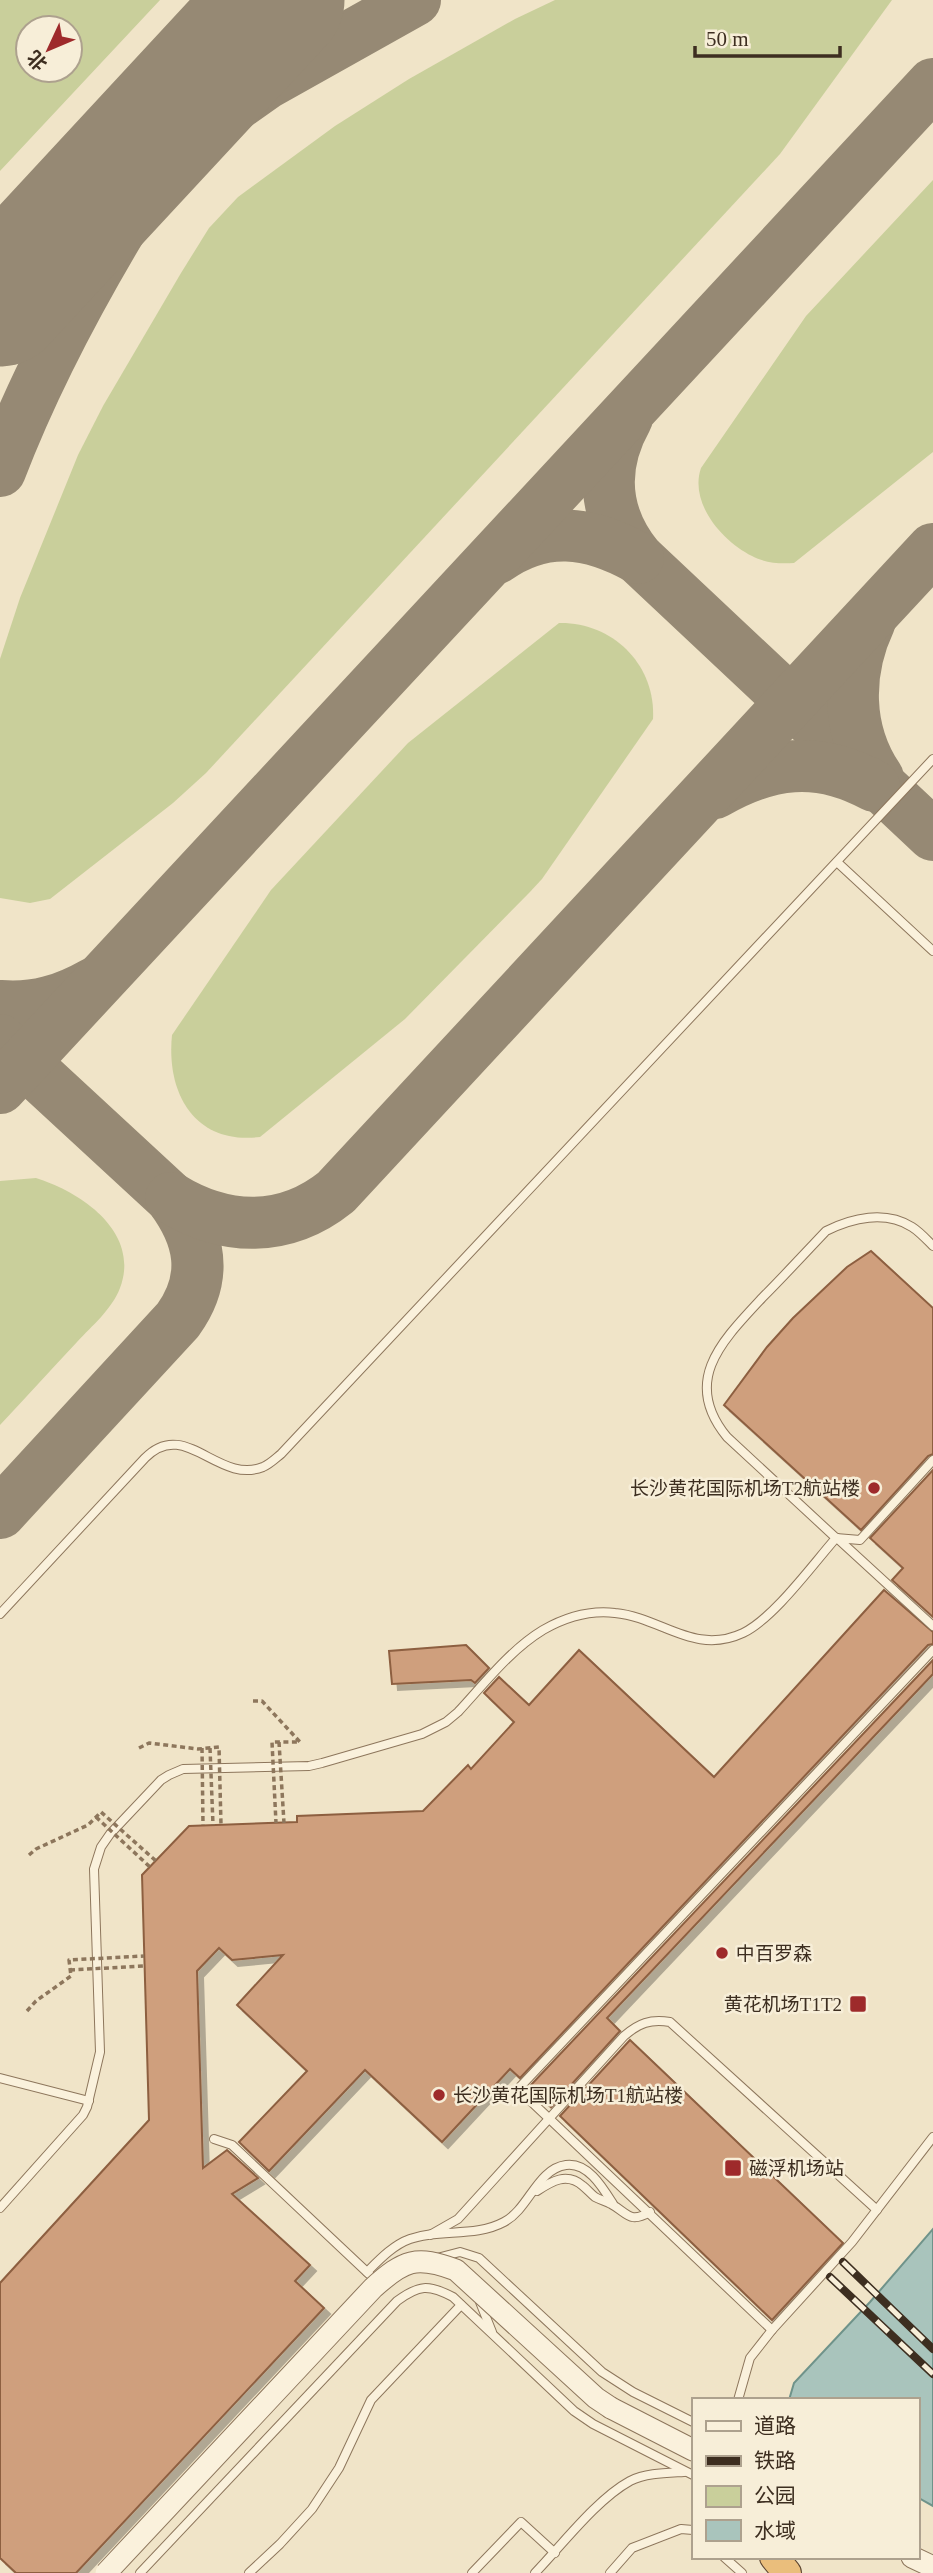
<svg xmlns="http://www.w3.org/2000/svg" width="933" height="2573" font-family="'Times New Roman','Noto Sans SC',serif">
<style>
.green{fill:#c9cf9b;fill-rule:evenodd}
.water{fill:#a9c4bc;stroke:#6f938a;stroke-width:2}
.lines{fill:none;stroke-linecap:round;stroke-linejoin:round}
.taxiway{stroke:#968974;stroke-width:52}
.runway{stroke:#968974;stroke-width:131}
.building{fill:#cf9f7d;stroke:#8d5f41;stroke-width:2;filter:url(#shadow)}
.service-casing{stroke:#8d765c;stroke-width:10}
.tertiary-casing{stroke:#8d765c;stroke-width:23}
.trunk-casing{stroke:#5b4430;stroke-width:30}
.service{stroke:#faf1dc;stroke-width:8}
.tertiary{stroke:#faf1dc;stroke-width:21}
.trunk{stroke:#eabe7c;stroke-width:28}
.rail-casing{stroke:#3d2e20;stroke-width:8}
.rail{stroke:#f7eed8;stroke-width:5;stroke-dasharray:16;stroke-linecap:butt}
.tertiary-bridge-casing{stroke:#8d765c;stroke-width:23;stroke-linecap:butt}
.path-bridge{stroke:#8d765c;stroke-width:3.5;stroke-dasharray:5 3.5;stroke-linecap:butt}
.tertiary-bridge{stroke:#faf1dc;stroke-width:21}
.poi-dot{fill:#9e2a2b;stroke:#f7eed8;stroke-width:2.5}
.labels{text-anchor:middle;stroke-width:5;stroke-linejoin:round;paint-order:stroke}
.poi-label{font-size:19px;fill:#3d2e20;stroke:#f7eed8;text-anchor:start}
</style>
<defs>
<filter id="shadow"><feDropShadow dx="6" dy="6" stdDeviation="0" flood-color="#0004"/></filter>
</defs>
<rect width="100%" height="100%" fill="#f0e4c8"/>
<!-- green -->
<g class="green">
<path d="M0,0h160l-160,171zM70,28v42h-42v-42z"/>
<polygon points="555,0 892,0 780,154 206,773 173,803 50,899 30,903 0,898 0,659 20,598 78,455 103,406 181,273 209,228 238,197 335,126 409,79 515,19"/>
<path d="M933,180v272l-139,111c-15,1 -29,0 -42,-7 -30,-15 -63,-53 -51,-88l105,-152z"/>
<path d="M559,623c54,-1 97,42 94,96l-111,160 -13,14 -124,126 -145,118c-65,8 -94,-43 -88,-102l99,-145 137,-147z"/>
<path d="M36,1178c45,14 105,54 84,110 -8,21 -28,38 -43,54 -26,28 -51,55 -77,83v-244z"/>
</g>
<!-- water -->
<polygon class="water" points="933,2229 933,2506 917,2497 917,2400 789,2400 794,2383 870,2302"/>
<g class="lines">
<!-- taxiway -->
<g class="taxiway">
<polyline points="203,128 267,83 415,0"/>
<polyline points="0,302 131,184"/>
<path d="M627,418c-27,48 -25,96 11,140l295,277"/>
<path d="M0,471c34,-89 80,-175 129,-256 26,-42 52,-85 82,-124 23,-31 49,-61 74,-91"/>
<path d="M497,558c47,-33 92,-27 141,0"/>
<path d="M870,621c-24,51 -24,110 8,157"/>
<path d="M715,793c54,-31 102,-38 159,-7"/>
<path d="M0,1006c35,3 64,-6 94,-23"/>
<path d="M0,1040l171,158c29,39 38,79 7,122l-178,193"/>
<polyline points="0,1088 933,84"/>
<path d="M171,1198c54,33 114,35 165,-6l597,-643"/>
</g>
<!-- runway -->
<polyline class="runway" points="0,301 279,0"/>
</g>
<!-- building -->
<g class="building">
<polygon points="871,1251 933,1308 933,1454 928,1456 861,1530 724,1405 767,1347 793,1318 847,1267"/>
<polygon points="933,1470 933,1617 892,1580 903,1568 870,1538"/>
<polygon points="884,1590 933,1632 933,1644 928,1645 520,2078 510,2069 442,2142 365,2070 269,2171 239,2142 307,2071 237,2005 283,1955 232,1960 219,1948 197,1971 203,2168 227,2150 258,2178 232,2194 310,2265 295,2281 324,2308 76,2573 16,2573 0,2558 0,2283 149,2120 142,1875 189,1826 297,1822 297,1816 423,1811 468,1765 471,1769 514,1722 484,1693 499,1677 529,1705 579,1650 714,1777"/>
<polygon points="466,1645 489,1668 475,1683 471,1680 392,1684 389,1651"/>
<polygon points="933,1660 933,1674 607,2018 620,2031 551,2107 529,2087"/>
<polygon points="630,2040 843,2243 772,2320 560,2116"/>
</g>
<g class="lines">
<!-- service casing -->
<g class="service-casing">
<g id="service">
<polyline points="837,862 933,951"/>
<polyline points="836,1538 860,1540 933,1460"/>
<polyline points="837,1538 933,1626"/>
<path d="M0,1614l145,-156c40,-41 73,27 118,9 7,-3 13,-9 18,-13l652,-695"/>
<polyline points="0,2078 89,2101"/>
<polyline points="214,2139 232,2145 369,2274"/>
<path d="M537,2191c15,-10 30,-19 46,-5 4,3 8,8 12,11 5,3 11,4 16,7 17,9 18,20 39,8"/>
<path d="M0,2208l83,-93 4,-8 13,-55 -6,-183 7,-22 9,-13 51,-54 8,-5 14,-6 126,-3 13,-3 100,-29 24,-12 12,-10c26,-28 52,-62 85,-82 21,-12 47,-20 72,-17 46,4 79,43 128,20 31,-15 70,-69 93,-95l-109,-101c-46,-56 -5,-96 35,-139 22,-22 43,-45 64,-67 26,-13 59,-21 86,-4 8,5 15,13 21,19"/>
<path d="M430,2235l28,-16 166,-183c15,-13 26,-17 46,-14l207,188"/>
<polyline points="437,2258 460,2252 479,2258 602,2372 633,2392 693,2422"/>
<path d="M367,2272c12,-12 26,-27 43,-33 31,-11 64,-1 94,-17 25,-13 33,-53 62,-57 22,-3 37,23 47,39"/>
<polyline points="480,2302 492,2332"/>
<polyline points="772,2330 518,2089 933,1650"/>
<polyline points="738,2400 750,2358 772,2330 852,2242 933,2137"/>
<polyline points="724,2557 742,2573"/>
<path d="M140,2573l257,-272c22,-16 31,-17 56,-4l121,114 19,13 100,51"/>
<polyline points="249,2573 280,2544 312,2509 339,2468 371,2400 461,2305"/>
<polyline points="472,2573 521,2522 555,2553"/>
<path d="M535,2573c27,-28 62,-74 95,-92 16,-8 36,-8 54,-9"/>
<polyline points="610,2573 632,2548 681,2529 693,2530"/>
</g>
</g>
<!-- tertiary casing -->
<g class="tertiary-casing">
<g id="tertiary">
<polyline points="611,2408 693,2450"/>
<polyline points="912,2557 933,2567"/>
</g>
</g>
<!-- trunk casing -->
<g class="trunk-casing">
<polyline id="trunk" points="774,2557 787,2573"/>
</g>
<!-- service -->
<use href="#service" class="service"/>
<!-- tertiary -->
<use href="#tertiary" class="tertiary"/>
<!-- trunk -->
<use href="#trunk" class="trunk"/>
<!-- rail casing -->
<g class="rail-casing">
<g id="rail">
<polyline points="843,2262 933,2349"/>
<polyline points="830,2277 933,2374"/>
</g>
</g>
<!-- rail -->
<use href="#rail" class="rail"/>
<!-- tertiary-bridge casing -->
<g class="tertiary-bridge-casing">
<path id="tertiary-bridge" d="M106,2573l267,-285c31,-28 43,-33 83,-18l140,128 15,10"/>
</g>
<!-- path-bridge -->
<g class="path-bridge">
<polyline points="253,1701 262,1701 300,1742 272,1742 276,1823"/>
<polyline points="279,1742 284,1823"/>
<polyline points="139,1748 149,1743 198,1749 219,1747 221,1825"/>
<polyline points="202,1748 203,1825"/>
<polyline points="210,1748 213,1825"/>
<polyline points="96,1817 150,1867"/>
<polyline points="29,1855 36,1849 88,1825 101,1812 156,1861"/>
<polyline points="70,1970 144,1966"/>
<polyline points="27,2011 36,2001 71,1976 69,1960 144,1956"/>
</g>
<!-- tertiary-bridge -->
<use href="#tertiary-bridge" class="tertiary-bridge"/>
</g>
<!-- markers -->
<g class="poi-dot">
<circle cx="874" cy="1488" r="7"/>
<circle cx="722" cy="1953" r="7"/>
<rect x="849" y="1995" width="18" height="18" rx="3.5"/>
<circle cx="439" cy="2095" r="7"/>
<rect x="724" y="2159" width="18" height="18" rx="3.5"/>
</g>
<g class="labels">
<!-- poi labels -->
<g class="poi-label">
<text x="860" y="1495" text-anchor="end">长沙黄花国际机场T2航站楼</text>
<text x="736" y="1960">中百罗森</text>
<text x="842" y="2011" text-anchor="end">黄花机场T1T2</text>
<text x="453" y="2102">长沙黄花国际机场T1航站楼</text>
<text x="749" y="2175">磁浮机场站</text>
</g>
</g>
<!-- legend -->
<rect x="692" y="2398" width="228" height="161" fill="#f7eed8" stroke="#ada18e" stroke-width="2"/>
<rect x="706" y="2421" width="35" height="10" fill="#faf1dc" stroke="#ada18e" stroke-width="2"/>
<text x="754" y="2433" font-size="21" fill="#3d2e20">道路</text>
<rect x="706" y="2456" width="35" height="10" fill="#3d2e20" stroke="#ada18e" stroke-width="2"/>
<text x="754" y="2468" font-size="21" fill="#3d2e20">铁路</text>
<rect x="706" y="2486" width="35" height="21" fill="#c9cf9b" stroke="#ada18e" stroke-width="2"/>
<text x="754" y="2503" font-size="21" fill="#3d2e20">公园</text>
<rect x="706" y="2520" width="35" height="21" fill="#a9c4bc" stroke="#ada18e" stroke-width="2"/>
<text x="754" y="2538" font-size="21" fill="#3d2e20">水域</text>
<!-- north arrow -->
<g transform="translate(49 49) rotate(226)"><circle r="33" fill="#f7eed8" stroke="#ada18e" stroke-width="2"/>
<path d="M0-5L12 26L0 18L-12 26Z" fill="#9e2a2b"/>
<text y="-10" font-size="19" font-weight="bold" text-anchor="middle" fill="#3d2e20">北</text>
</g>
<!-- scale -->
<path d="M695 46v10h145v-10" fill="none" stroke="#3d2e20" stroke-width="3.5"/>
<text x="706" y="46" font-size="21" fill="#3d2e20" stroke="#f7eed8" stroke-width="5" paint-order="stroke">50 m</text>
</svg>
